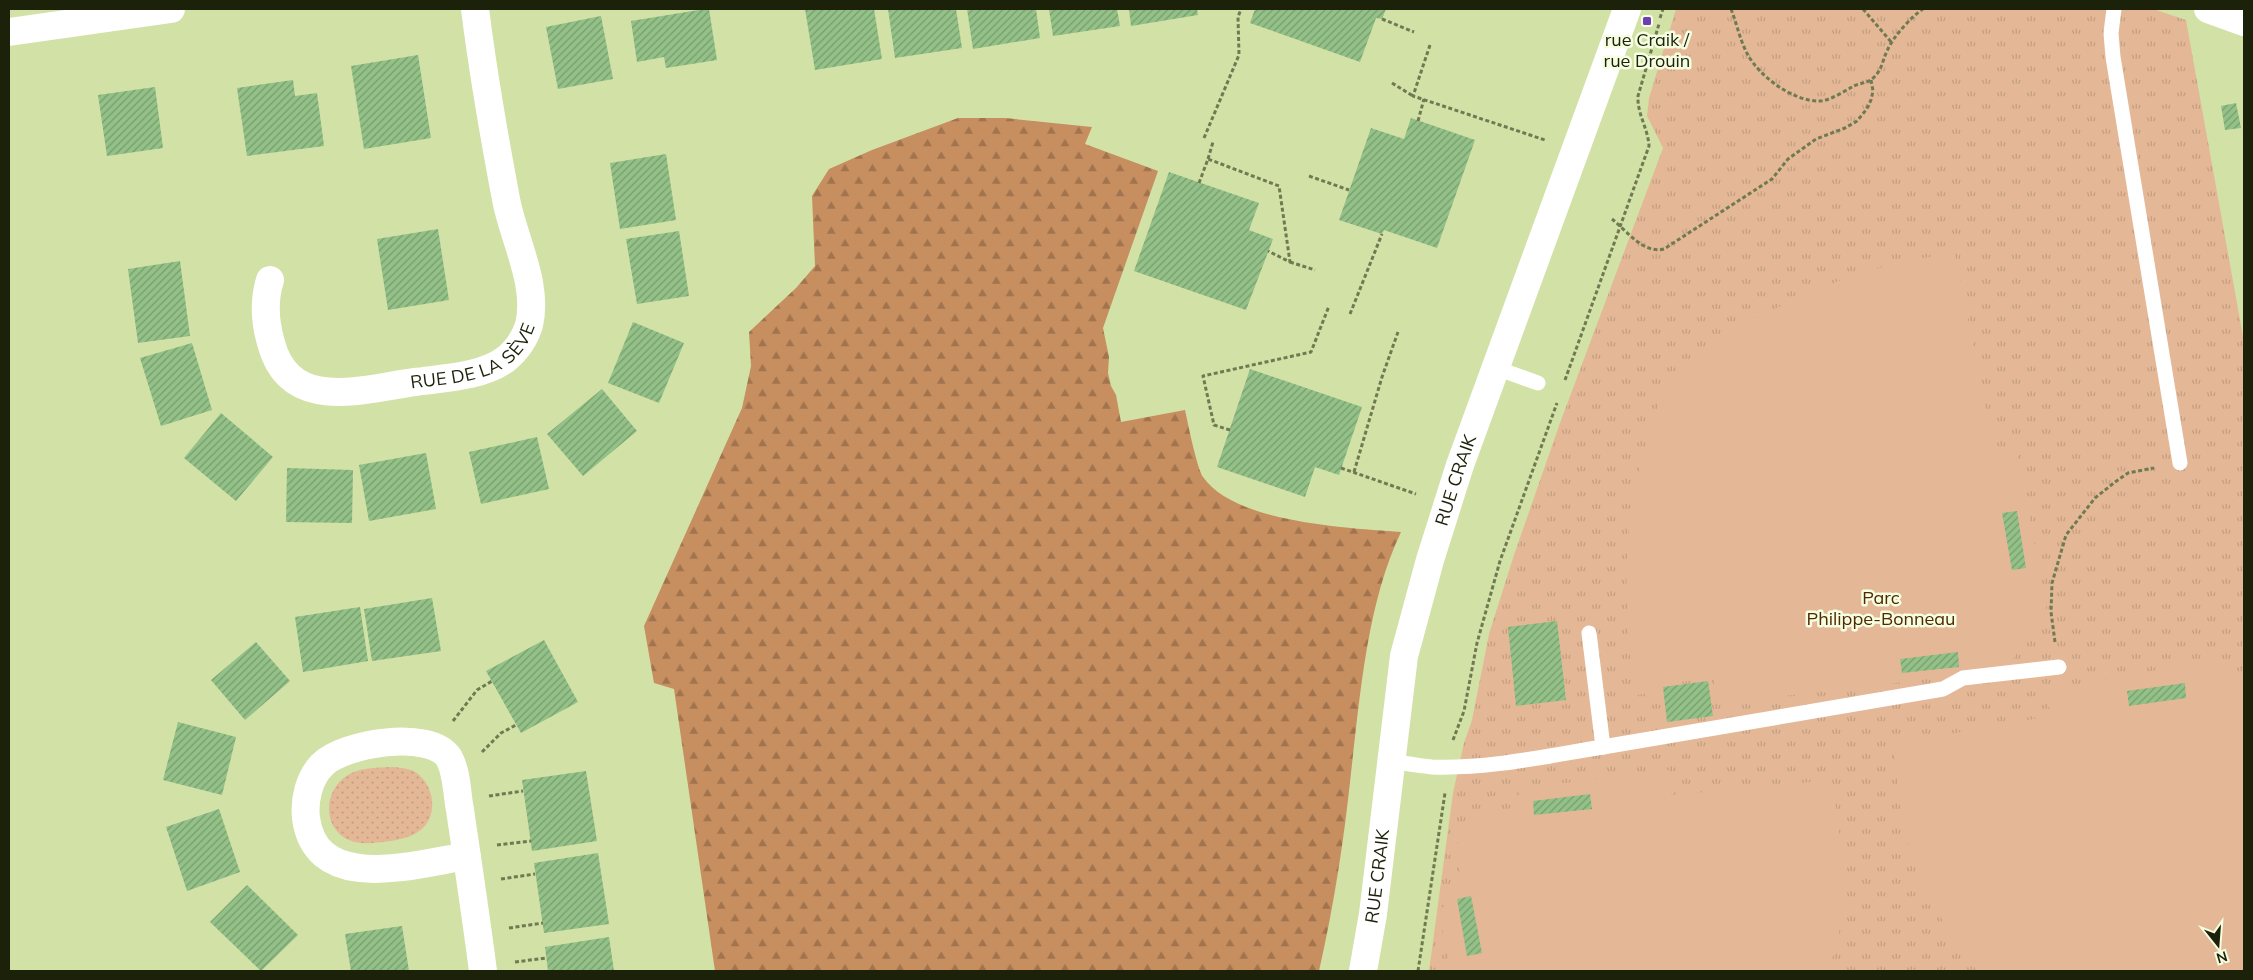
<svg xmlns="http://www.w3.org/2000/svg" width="2253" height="980" font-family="Mulish,sans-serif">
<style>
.grass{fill:url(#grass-dots)}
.forest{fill:url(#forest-firs)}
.park{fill:url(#park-tufts)}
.pitch{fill:#e4b896}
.building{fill:url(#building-hatch)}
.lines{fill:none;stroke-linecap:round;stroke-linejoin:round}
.path{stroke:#707a52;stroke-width:3;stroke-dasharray:4 2.5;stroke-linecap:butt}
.service{stroke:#fff;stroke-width:15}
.minor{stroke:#fff;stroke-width:28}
.tertiary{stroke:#fff;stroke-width:28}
.poi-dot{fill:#713db4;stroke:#f6fee1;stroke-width:2}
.labels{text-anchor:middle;stroke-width:5;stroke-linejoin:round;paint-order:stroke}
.poi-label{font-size:18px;fill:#1c210a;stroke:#f6fee1}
.street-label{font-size:18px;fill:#1c210a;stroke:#f6fee1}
.park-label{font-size:18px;fill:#4e2902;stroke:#f6fee1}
</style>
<defs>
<pattern id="grass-dots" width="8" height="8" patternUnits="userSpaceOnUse" patternTransform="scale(1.25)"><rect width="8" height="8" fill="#e4b896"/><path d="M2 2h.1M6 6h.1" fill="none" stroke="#c39e80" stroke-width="1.8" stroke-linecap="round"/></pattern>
<pattern id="forest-firs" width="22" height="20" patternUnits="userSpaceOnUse" patternTransform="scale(1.25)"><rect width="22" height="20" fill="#c78e60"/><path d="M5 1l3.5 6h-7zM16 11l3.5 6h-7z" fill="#a1744d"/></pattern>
<pattern id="park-tufts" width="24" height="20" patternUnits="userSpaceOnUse" patternTransform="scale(1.25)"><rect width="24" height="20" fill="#e4b896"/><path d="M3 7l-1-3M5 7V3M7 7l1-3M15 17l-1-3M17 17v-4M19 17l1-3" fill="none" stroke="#c39e80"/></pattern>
<pattern id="building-hatch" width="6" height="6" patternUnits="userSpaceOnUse" patternTransform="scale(1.25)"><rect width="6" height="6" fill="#93c188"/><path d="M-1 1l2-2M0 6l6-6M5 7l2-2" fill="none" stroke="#779c6d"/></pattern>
</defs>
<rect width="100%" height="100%" fill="#d2e1a6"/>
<!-- grass -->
<path class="grass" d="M393,767c8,1 18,1 25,7 14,11 19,34 9,49 -9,14 -28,17 -44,19 -12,1 -23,3 -34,-2 -27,-12 -26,-50 -1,-65 12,-8 31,-7 45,-8z"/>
<!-- forest -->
<path class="forest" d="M958,118h47l87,9 -7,17 73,27 -55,157 6,29 -1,16 3,13 5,9 5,27 64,-12c3,14 12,58 18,67 32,46 145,51 198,55 -34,71 -41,164 -50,241 -7,67 -17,132 -32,198h-604l-41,-282 -20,-6 -10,-57 98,-218 9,-42 -2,-34 47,-44 19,-22 -3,-70 17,-27 43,-19z"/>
<!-- park -->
<polygon class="park" points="1676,9 2153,9 2186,20 2244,342 2244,971 1429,971 1453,793 1464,743 1472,720 1489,634 1514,555 1560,423 1663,148 1647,116 1649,98"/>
<!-- pitch -->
<g class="pitch">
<path d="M1955,254l39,195 21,-4 32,161 -41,64 -289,34 -3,-26 -51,6v8l-28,3c-13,-96 -14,-179 18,-272 4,-12 8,-34 15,-43 6,-10 31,-26 41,-33 59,-39 125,-69 193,-85 17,-4 35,-6 53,-8z"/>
<path d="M2219,659l25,21v291h-266c-27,-34 -50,-72 -66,-113 -13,-34 -14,-78 -19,-114l158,-28 -5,-26z"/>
<path d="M1670,770l2,25 160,-15c6,46 16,96 9,143 -3,16 -8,33 -13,48h-377l-12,-58 22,-33 -6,-33 20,-32 32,-3 16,-24z"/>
</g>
<!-- building -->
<g class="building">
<polygon points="705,9 709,9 717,60 666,68 664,57 637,62 631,21"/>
<polygon points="805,9 874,9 882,59 815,70"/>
<polygon points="888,9 956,9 962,48 895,58"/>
<polygon points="967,9 1036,9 1040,38 973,49"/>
<polygon points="1049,9 1117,9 1120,26 1053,36"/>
<polygon points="1129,9 1197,9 1198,15 1131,26"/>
<polygon points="1255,9 1386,9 1382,19 1376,18 1360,62 1250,23"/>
<polygon points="601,16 613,79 558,89 546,27"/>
<polygon points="418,55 431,138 364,149 351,66"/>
<polygon points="293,80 295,96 317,93 324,146 247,156 237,88"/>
<polygon points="155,87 163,148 107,156 98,95"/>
<polygon points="2236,103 2241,128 2225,130 2221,106"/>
<polygon points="1411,118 1475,140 1437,248 1384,230 1382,234 1339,220 1371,128 1404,139"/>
<polygon points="666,154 676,220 620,229 610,163"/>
<polygon points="1169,172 1259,203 1249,230 1273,239 1246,310 1134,271"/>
<polygon points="438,229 449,300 388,310 377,239"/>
<polygon points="679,231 689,296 637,304 626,239"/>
<polygon points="180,261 190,336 138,343 128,269"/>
<polygon points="633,322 684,343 659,403 608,383"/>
<polygon points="192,343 212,410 161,426 140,358"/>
<polygon points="1250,369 1362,407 1339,475 1315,467 1305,497 1217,467"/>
<polygon points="602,389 637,431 583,476 547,434"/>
<polygon points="221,413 273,457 236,501 184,458"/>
<polygon points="537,437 549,489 481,504 469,452"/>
<polygon points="426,453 436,509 369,521 359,465"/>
<polygon points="287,468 353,470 352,523 286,522"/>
<polygon points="2017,511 2026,568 2012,570 2002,513"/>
<polygon points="432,598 441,651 372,661 364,609"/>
<polygon points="360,607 368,661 303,672 295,617"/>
<polygon points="1557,621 1566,700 1516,706 1508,627"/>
<polygon points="544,640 578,702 521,733 486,671"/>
<polygon points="256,642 290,681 245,720 211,680"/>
<polygon points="1958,652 1959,667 1902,673 1900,659"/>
<polygon points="1708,681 1713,716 1667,722 1663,687"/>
<polygon points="2185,683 2186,698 2129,706 2127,691"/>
<polygon points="178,722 236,737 222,795 163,780"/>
<polygon points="586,771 597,841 532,851 522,780"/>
<polygon points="1590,794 1592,809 1534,815 1533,801"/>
<polygon points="219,809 240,872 187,891 166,827"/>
<polygon points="598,853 609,924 544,933 534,863"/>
<polygon points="247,885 298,935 261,971 210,922"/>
<polygon points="1471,896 1482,953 1467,956 1457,899"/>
<polygon points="402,926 409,971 351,971 345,934"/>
<polygon points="609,937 614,971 548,971 545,947"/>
</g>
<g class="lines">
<!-- path -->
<g class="path">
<path d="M1731,9c6,15 9,32 17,46 12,22 46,47 72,46 12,-1 24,-10 34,-15 6,-3 13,-3 18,-7 11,-9 10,-19 16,-30 5,-12 24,-33 35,-40"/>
<polyline points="1863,9 1892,43"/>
<polyline points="1660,18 1663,9"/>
<polyline points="1382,19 1414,32"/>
<polyline points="1430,45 1413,96 1545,140"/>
<polyline points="1392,83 1413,96"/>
<polyline points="1418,121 1424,99"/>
<polyline points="1204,138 1239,55 1238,17 1241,9"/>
<polyline points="1208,159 1213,142"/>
<polyline points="1309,176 1349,190"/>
<polyline points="1199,183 1208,159 1279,186 1290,262 1268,251"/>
<path d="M1612,219c15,12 31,35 52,30l108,-70 16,-20 28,-20 29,-11 12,-7 9,-11 5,-10 2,-9 -2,-11"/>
<polyline points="1290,262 1315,270"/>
<polyline points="1350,314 1382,234"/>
<path d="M1565,380l84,-234c-1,-18 -12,-32 -11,-50l21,-72"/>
<polyline points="1230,430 1214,425 1203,376 1311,352 1329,306"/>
<polyline points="1341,468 1416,494"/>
<polyline points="1354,472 1382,377 1398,332"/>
<polyline points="2055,642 2051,612 2052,583 2066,535 2095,498 2115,482 2128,473 2154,468"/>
<polyline points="453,721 477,690 492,681"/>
<polyline points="1453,740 1464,711 1477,643 1500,561 1557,403"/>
<polyline points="482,752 501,733 516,725"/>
<polyline points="489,796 523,791"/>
<polyline points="497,845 531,841"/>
<polyline points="501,879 535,874"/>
<polyline points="509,928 543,923"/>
<polyline points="515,962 546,958"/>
<polyline points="1418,971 1445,793"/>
</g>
<!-- service -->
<g class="service">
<polyline points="2114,9 2111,33 2113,57 2180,463"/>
<polyline points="1496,368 1538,383"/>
<polyline points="1603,747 1943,689 1963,678 2059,667"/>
<path d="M1390,761c14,2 28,5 42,6 57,2 115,-11 171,-20l-14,-114"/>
</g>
<!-- minor -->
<g class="minor">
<polyline points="2208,9 2244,22"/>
<polyline points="9,32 171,9"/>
<path id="s1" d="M270,280c-7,22 -5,42 1,63 19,71 91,46 144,39 29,-4 67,-5 91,-23 11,-9 19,-21 23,-34 10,-41 -16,-87 -23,-126 -12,-63 -23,-127 -31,-190"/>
<path d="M467,856c-51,8 -151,39 -161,-38 -2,-18 3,-40 16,-53 21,-22 109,-36 127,-7 8,14 8,37 11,52 8,54 16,107 23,161"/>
</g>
<!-- tertiary -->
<path class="tertiary" id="s2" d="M1363,971l10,-57 31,-258 26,-96 30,-95 167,-456"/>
</g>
<!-- markers -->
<rect class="poi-dot" x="1642" y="16" width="10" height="10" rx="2.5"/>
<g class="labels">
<!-- poi labels -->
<g class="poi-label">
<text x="1647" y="46">rue Craik /<tspan x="1647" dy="21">rue Drouin</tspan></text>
</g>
<!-- street labels -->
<g class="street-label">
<text dy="6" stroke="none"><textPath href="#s1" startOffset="299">RUE DE LA SÈVE</textPath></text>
<text dy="6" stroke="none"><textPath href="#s2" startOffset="501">RUE CRAIK</textPath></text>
<text dy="6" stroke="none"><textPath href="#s2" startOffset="96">RUE CRAIK</textPath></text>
</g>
<!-- park labels -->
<g class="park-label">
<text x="1881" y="604">Parc<tspan x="1881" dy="21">Philippe-Bonneau</tspan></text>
</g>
</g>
<!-- border -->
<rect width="2253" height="980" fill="none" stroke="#1c210a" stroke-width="20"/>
<!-- north arrow -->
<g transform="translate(2218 945) rotate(163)" stroke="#f6fee1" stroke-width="4" paint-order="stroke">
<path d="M0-4L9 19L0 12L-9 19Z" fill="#1c210a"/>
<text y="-8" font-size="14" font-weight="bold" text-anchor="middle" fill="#1c210a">N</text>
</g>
</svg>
